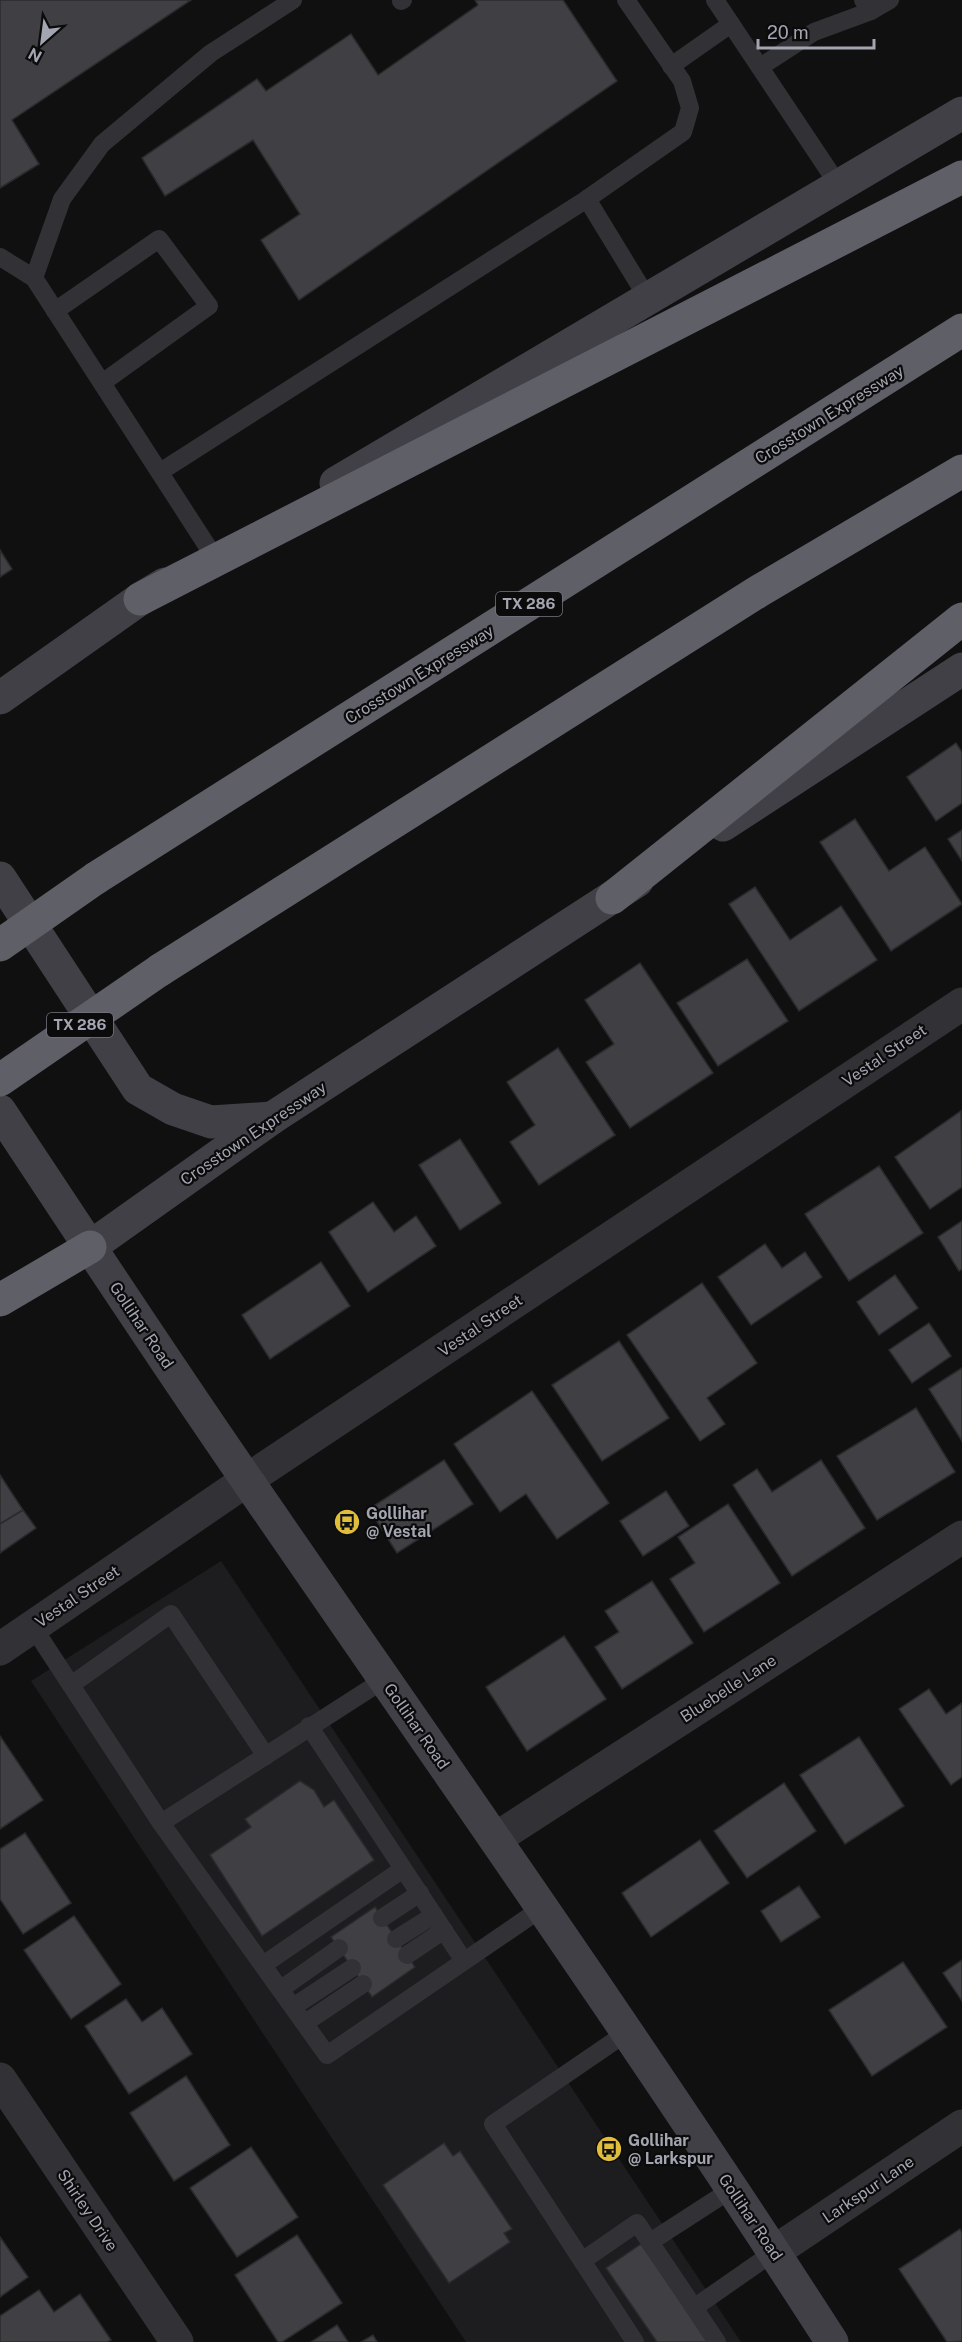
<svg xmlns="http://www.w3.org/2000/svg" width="962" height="2342" font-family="'Public Sans',sans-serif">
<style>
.built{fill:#1d1c1e}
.building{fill:#404044;stroke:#2b2a2d;stroke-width:1.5}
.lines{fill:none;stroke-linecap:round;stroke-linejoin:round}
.lane{stroke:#323236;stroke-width:18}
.street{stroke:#323236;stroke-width:33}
.secondary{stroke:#404046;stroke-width:33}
.highway{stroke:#5e5f67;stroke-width:33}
.highway-bridge{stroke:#5e5f67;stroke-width:33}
.labels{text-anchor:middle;stroke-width:4.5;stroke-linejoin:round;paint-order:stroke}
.shield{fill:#0b0b0c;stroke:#757780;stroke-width:1.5}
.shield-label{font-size:15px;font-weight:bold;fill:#a3a5b1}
.street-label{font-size:16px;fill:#a3a5b1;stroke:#0b0b0c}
.poi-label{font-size:16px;font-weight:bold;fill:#a3a5b1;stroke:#0b0b0c;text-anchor:start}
</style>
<rect width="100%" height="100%" fill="#101011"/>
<!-- built -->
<polygon class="built" points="221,1561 741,2342 466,2342 31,1681"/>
<!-- building -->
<g class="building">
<polygon points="0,0 191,0 12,120 39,164 0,188"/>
<polygon points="475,0 563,0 617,81 299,300 261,240 300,214 253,140 165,196 142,158 257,79 266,91 351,34 378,75 478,5"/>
<polygon points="0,550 12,569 0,577"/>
<polygon points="956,743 962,752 962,803 936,821 907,777"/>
<polygon points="855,819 889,871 925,847 962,904 891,951 820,842"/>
<polygon points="962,830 962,861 948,839"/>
<polygon points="755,887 790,940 841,906 877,960 799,1011 729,904"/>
<polygon points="747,959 788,1021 718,1066 677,1003"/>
<polygon points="640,963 713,1073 630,1128 586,1062 614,1044 585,1000"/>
<polygon points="558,1048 615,1135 539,1185 510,1142 535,1125 507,1082"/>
<polygon points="961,1111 962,1187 930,1209 895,1157"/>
<polygon points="460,1139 501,1203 460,1230 419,1165"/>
<polygon points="879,1166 923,1233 849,1281 805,1214"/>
<polygon points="373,1202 394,1232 416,1216 436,1246 368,1292 329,1232"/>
<polygon points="962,1221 962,1269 959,1271 938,1237"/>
<polygon points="765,1244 782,1268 805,1252 822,1277 751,1325 718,1277"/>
<polygon points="321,1262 350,1306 270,1359 242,1315"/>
<polygon points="895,1275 918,1308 879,1335 857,1302"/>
<polygon points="702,1283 757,1363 707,1398 725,1424 700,1441 627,1335"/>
<polygon points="929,1323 951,1356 912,1383 889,1350"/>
<polygon points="619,1341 669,1418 602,1461 552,1385"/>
<polygon points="962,1368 962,1441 929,1389"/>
<polygon points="532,1391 609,1503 557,1539 526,1494 500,1512 454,1444"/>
<polygon points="916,1408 955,1472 877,1520 837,1456"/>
<polygon points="444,1460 473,1504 397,1553 369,1509"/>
<polygon points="821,1460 865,1528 792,1576 733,1485 757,1469 772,1492"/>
<polygon points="0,1475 23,1510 0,1524"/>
<polygon points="666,1491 689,1526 643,1556 620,1521"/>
<polygon points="728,1504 780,1583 704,1632 670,1579 695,1563 678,1537"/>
<polygon points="23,1510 36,1528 0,1553 0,1524"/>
<polygon points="652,1581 693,1643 622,1689 595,1647 619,1632 605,1611"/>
<polygon points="564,1636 606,1699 527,1751 486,1687"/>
<polygon points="929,1689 946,1714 962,1703 962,1777 951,1785 899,1709"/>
<polygon points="0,1736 43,1800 0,1829"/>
<polygon points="859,1737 904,1806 845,1844 800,1775"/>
<polygon points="300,1781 314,1790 324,1807 334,1800 374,1860 262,1936 210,1855 251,1827 245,1819"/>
<polygon points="784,1783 816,1831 747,1878 714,1831"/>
<polygon points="25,1833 71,1903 23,1934 0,1899 0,1849"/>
<polygon points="700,1840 729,1883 651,1937 622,1893"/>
<polygon points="799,1886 820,1917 781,1942 761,1911"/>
<polygon points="375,1907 415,1967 372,1997 331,1937"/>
<polygon points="74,1916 121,1984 71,2019 24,1950"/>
<polygon points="962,1960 962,2001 943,1973"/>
<polygon points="903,1962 947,2027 872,2076 829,2010"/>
<polygon points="126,1999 142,2022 162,2008 192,2054 129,2094 85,2026"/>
<polygon points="186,2076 230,2145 174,2181 130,2113"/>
<polygon points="444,2143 453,2156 460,2151 512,2229 504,2233 510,2242 449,2283 383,2185"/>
<polygon points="251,2147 298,2217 237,2257 190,2188"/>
<polygon points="960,2229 962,2233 962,2341 947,2342 899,2269"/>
<polygon points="297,2235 342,2303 282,2342 278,2342 235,2275"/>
<polygon points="0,2237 28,2277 0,2297"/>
<polygon points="641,2244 709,2342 657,2342 606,2268"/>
<polygon points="39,2290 54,2312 80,2294 111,2340 107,2342 0,2342 0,2316"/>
<polygon points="337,2325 348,2342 311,2342"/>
<polygon points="373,2335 377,2342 361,2342"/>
</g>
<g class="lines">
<!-- lane -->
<g class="lane">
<polyline points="626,0 682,81 690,108 683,132 587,199 648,299"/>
<polyline points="715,0 839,186"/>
<polyline points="863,0 871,11 890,0"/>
<polyline points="401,1 403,0"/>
<polyline points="671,66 731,24"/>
<polyline points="760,67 814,32 871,11"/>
<polyline points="0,257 34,278 213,555"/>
<polyline points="34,278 62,199 102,144 211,53 293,0"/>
<polyline points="55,311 159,239 209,306 102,383"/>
<polyline points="160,472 587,199"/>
<polyline points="33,1627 161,1823 385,1679"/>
<polyline points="71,1685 171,1614 266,1756"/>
<polyline points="309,1726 464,1961"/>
<polyline points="161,1823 327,2055 542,1908"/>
<polyline points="382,1918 420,1893"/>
<polyline points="396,1939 434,1915"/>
<polyline points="407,1955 444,1930"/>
<polyline points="263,1965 403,1869"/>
<polyline points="281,1989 339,1948"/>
<polyline points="293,2007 352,1968"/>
<polyline points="305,2023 363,1984"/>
<polyline points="626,2033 493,2124 635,2342"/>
<polyline points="582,2261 637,2223 650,2242"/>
<polyline points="695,2307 774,2252"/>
<polyline points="717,2342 650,2242 732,2189"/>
</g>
<!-- street -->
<g class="street">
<polyline points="0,1649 247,1480 962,1004"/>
<polyline points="495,1839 962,1537"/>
<polyline points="0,2079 177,2342"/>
<polyline points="774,2252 962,2126"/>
</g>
<!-- secondary -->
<g class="secondary">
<polyline points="336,483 962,113"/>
<polyline points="0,698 140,599 165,584"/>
<polyline points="723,825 962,669"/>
<polyline points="0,878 138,1089 173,1109 211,1122 272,1118"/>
<path d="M0,1111c82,124 164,249 249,372 196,285 396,568 583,859"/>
<polyline points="90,1247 272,1118 637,881"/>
</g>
<!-- highway -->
<g class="highway">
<polyline points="140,599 962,177"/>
<polyline points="96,878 962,330"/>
<polyline points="612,898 962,619"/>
<polyline points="160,970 759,591 962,471"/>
<polyline points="0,1300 90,1247"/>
</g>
<!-- highway-bridge -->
<g class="highway-bridge">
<polyline points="0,945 96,878"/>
<polyline points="0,1080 160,970"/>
</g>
</g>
<!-- icons -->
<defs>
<g id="bus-disc" transform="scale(1.35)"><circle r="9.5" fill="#e0bd3a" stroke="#0b0b0c"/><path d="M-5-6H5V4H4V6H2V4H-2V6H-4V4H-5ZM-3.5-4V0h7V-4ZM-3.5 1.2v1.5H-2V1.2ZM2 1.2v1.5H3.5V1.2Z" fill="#111"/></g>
</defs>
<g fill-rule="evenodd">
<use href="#bus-disc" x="347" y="1522"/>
<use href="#bus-disc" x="609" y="2149"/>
</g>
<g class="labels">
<!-- shield labels -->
<g class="shield">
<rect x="496" y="592" width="66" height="24" rx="4.5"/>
<rect x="47" y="1013" width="66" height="24" rx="4.5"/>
</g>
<g class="shield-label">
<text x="529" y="609">TX 286</text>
<text x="80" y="1030">TX 286</text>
</g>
<!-- street labels -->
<g class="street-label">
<text transform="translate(829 414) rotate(-32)" y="6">Crosstown Expressway</text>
<text transform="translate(419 674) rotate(-32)" y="6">Crosstown Expressway</text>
<text transform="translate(884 1055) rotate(-34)" y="6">Vestal Street</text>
<text transform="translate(253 1133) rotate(-34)" y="6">Crosstown Expressway</text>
<text transform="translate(142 1325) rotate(56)" y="6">Gollihar Road</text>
<text transform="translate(480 1325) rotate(-34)" y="6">Vestal Street</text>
<text transform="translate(77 1596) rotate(-34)" y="6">Vestal Street</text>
<text transform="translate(728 1688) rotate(-33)" y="6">Bluebelle Lane</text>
<text transform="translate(417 1726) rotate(55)" y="6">Gollihar Road</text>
<text transform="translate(868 2189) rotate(-34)" y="6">Larkspur Lane</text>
<text transform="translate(88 2210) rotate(56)" y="6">Shirley Drive</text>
<text transform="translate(751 2217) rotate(56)" y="6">Gollihar Road</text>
</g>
<!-- poi labels -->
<g class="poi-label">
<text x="366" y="1519">Gollihar<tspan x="366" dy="18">@ Vestal</tspan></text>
<text x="628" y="2146">Gollihar<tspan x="628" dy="18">@ Larkspur</tspan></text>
</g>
</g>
<!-- north arrow -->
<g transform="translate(42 42) rotate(208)" stroke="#0b0b0c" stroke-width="4.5" paint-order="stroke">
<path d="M0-4.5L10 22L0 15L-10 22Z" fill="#a3a5b1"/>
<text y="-9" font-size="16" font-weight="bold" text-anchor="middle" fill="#a3a5b1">N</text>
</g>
<!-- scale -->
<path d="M758 39v9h116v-9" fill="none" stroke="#a3a5b1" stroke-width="3"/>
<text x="767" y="39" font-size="18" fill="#a3a5b1" stroke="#0b0b0c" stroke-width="4.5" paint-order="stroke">20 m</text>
</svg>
